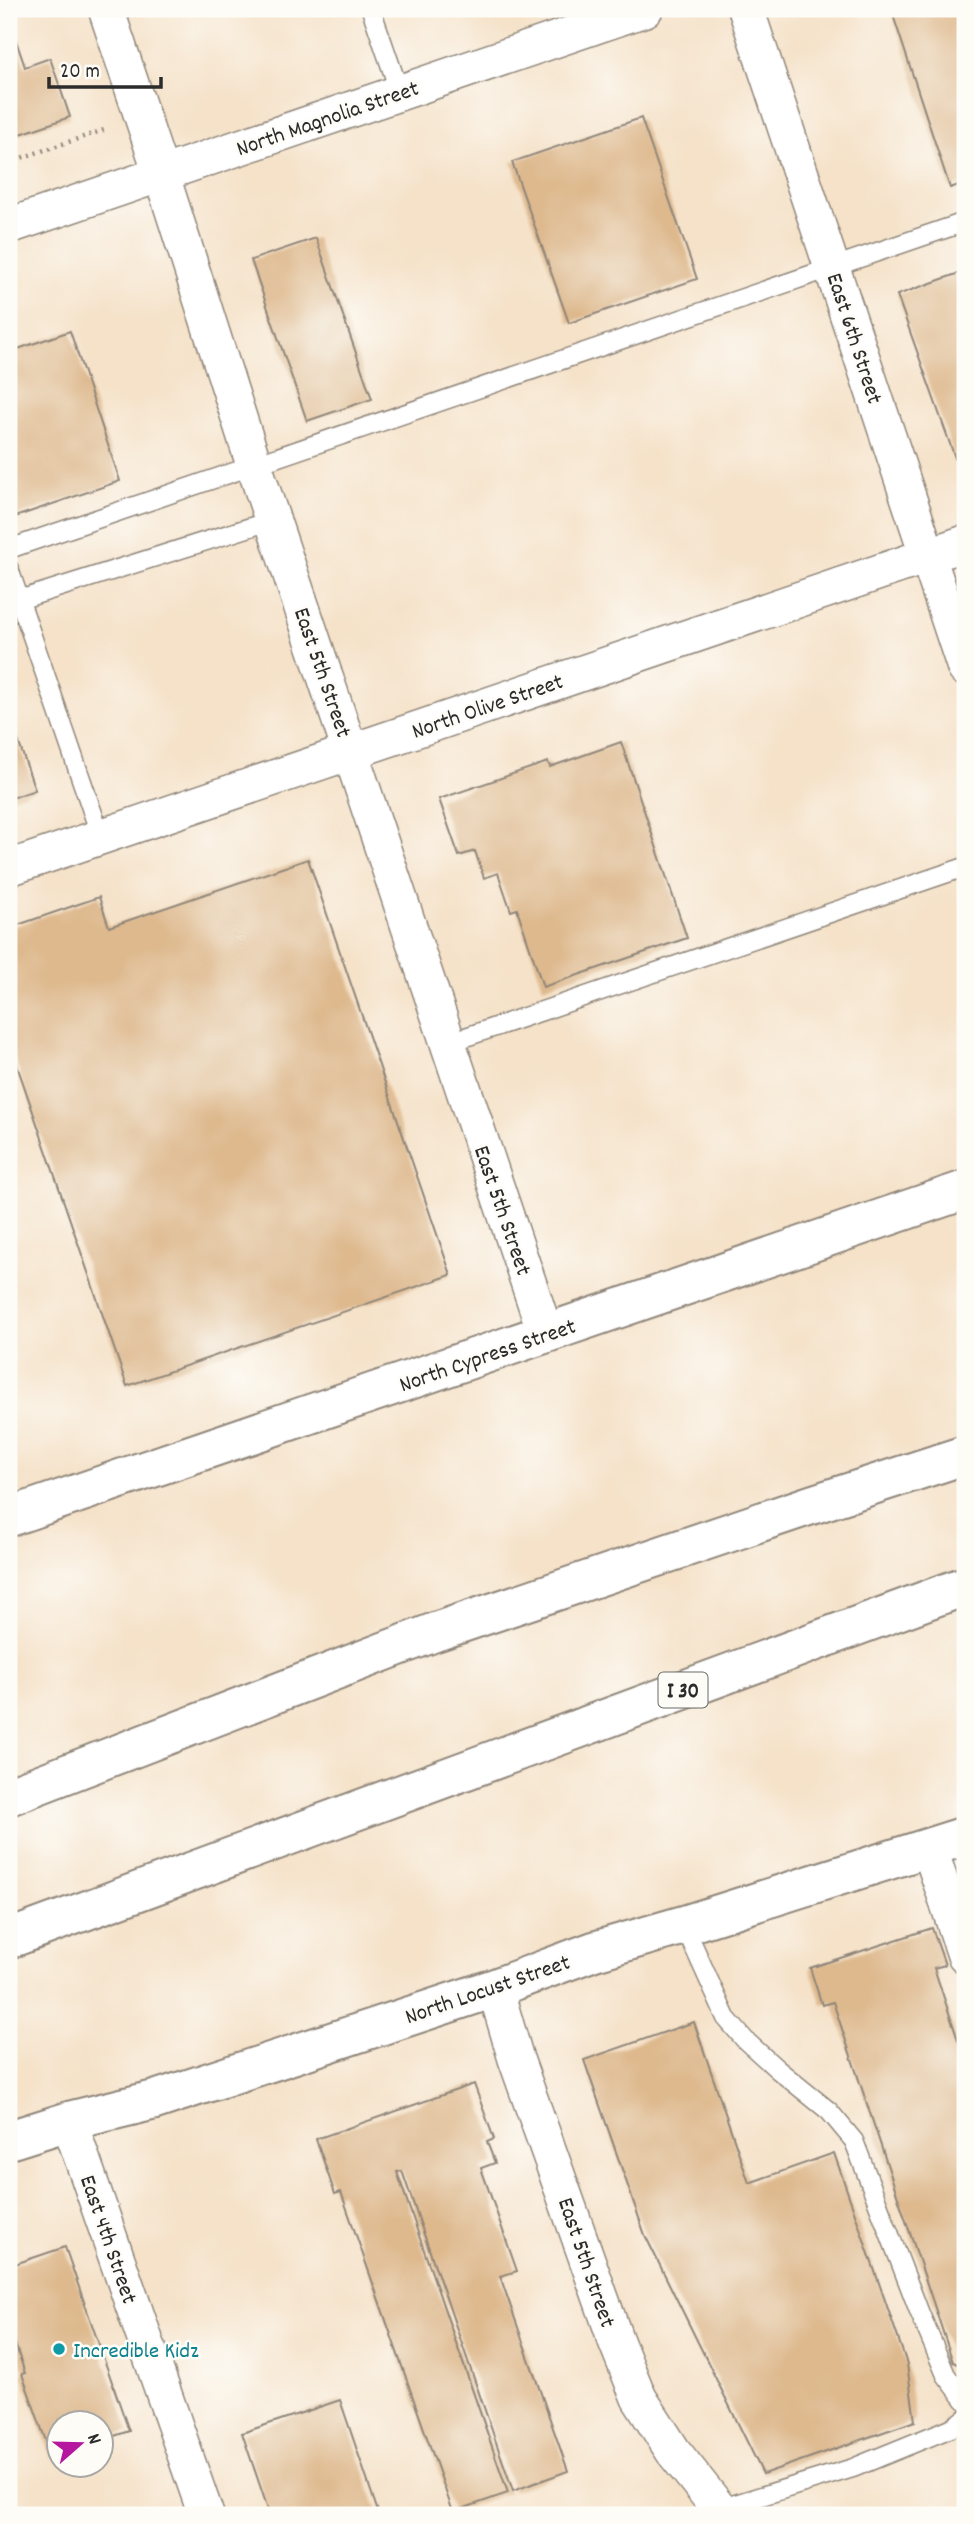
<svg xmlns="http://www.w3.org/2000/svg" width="974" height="2524" font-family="Dekko,sans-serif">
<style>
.building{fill:#deb98e}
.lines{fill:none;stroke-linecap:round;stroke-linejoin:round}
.lane-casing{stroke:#90867a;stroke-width:21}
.street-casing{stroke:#90867a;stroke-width:38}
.secondary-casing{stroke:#90867a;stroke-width:42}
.highway-casing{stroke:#90867a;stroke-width:42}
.path{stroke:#90867a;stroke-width:4.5;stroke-dasharray:2 5;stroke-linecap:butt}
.lane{stroke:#fff;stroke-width:18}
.street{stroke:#fff;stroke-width:35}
.secondary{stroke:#fff;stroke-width:38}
.highway{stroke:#fff;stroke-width:38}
.culture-dot{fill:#0f9aa8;stroke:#fdfcf7;stroke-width:2.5}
.labels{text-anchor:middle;stroke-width:5;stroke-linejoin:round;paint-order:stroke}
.shield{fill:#fdfcf7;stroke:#6a6a68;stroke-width:2}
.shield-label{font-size:21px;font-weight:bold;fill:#2b2b2b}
.street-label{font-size:23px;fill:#2b2b2b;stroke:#fdfcf7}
.culture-label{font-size:23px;fill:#0d838f;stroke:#fdfcf7;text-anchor:start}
</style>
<rect width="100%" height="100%" fill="#fdfcf7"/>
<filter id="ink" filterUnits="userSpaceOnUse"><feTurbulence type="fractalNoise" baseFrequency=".0143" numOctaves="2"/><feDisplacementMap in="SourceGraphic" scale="14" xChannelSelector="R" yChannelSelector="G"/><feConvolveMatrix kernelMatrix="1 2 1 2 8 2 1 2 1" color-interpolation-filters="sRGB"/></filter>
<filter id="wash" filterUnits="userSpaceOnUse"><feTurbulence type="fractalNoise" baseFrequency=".00686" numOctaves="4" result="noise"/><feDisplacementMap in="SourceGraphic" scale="28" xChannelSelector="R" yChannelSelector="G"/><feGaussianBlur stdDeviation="1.57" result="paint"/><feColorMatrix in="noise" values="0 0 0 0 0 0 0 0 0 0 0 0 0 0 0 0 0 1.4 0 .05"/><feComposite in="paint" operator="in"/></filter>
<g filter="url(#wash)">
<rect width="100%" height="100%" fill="#f5e2c9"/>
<g id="blocks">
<!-- building -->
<g class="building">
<polygon points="891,9 965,9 965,183 950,188"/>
<polygon points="9,20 25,67 50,58 70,117 9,138"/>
<polygon points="641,118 697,279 569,323 512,162"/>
<polygon points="316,238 372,399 307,421 251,260"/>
<polygon points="965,271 965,486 897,295"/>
<polygon points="70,331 120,481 9,519 9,352"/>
<polygon points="9,588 32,616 9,624"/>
<polygon points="9,714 35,790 9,799"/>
<polygon points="621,742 687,938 543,987 517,909 511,911 498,873 484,878 475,851 459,856 439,799 548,762 550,767"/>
<polygon points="308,859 451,1275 127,1386 9,1042 9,928 99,897 109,927"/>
<polygon points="932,1928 945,1965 934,1968 965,2061 965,2363 959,2365 953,2362 833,2002 822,2005 810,1968"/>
<polygon points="694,2022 749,2183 834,2153 907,2364 915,2421 763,2474 645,2235 584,2060"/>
<polygon points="474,2084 494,2139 487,2142 495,2163 481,2168 517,2271 500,2276 568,2471 513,2491 402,2171 397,2172 508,2493 453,2512 341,2192 335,2194 316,2139"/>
<polygon points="65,2247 129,2431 102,2440 102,2422 60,2422 60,2455 52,2458 22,2374 25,2373 9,2326 9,2266"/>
<polygon points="340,2400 379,2515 270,2515 242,2433"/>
</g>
</g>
</g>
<g filter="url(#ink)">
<use href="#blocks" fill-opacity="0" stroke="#90867a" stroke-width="2"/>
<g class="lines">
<!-- lane casing -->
<g class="lane-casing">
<g id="lane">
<polyline points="371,9 400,93"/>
<polyline points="9,549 965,222"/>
<polyline points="9,569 101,837"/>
<polyline points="19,600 273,520"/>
<polyline points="448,1043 965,867"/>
<polyline points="684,1925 726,2018 745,2040 777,2069 829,2111 854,2141 919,2311 946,2375 965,2400"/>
<polyline points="719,2509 853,2468 951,2428 965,2419"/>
</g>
</g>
<!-- street casing -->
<g class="street-casing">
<g id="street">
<polyline points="106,9 161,173 254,465 546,1335"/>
<polyline points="746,9 965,668"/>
<polyline points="9,226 645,9"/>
<polyline points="9,868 965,543"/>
<polyline points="929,1847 965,1955"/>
<polyline points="495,1988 516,2059 616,2341 639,2398 673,2451 724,2515"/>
<polyline points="69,2121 206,2515"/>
</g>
</g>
<!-- secondary casing -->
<g class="secondary-casing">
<g id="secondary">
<polyline points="9,1517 965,1190"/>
<polyline points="9,2140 69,2121 155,2100 495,1988 594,1951 684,1925 965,1836"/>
</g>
</g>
<!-- highway casing -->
<g class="highway-casing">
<g id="highway">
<polyline points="9,1796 435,1632 811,1505 965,1455"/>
<polyline points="9,1939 965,1586"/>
</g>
</g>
<!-- path -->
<polyline class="path" points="9,162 107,129"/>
<!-- lane -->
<use href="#lane" class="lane"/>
<!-- street -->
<use href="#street" class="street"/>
<!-- secondary -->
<use href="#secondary" class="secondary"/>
<!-- highway -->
<use href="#highway" class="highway"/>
</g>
</g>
<!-- markers -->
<circle class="culture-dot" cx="59" cy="2349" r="7"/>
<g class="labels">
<!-- shield labels -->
<rect class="shield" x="658.5" y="1672.5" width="49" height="35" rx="5"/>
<g class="shield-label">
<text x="683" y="1697">I 30</text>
</g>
<!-- street labels -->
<g class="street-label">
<text transform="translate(327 117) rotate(-19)" y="8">North Magnolia Street</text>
<text transform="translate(856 338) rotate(72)" y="8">East 6th Street</text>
<text transform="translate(324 672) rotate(71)" y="8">East 5th Street</text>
<text transform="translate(487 705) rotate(-19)" y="8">North Olive Street</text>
<text transform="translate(504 1210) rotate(71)" y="8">East 5th Street</text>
<text transform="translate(487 1354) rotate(-19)" y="8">North Cypress Street</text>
<text transform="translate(487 1988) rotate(-19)" y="8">North Locust Street</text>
<text transform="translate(110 2239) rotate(71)" y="8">East 4th Street</text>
<text transform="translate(588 2262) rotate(71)" y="8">East 5th Street</text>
</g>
<!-- culture labels -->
<g class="culture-label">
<text x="73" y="2357">Incredible Kidz</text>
</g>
</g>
<!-- margin -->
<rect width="974" height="2524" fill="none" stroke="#fdfcf7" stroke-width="35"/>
<!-- north arrow -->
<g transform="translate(80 2444) rotate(70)"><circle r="33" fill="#fdfcf7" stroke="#a9a8a5" stroke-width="2"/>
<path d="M0-5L12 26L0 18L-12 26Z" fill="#b5179e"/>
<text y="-10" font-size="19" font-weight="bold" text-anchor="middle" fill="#2b2b2b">N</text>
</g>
<!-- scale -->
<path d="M49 77v10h112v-10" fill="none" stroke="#2b2b2b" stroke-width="3.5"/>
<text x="60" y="77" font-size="21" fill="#2b2b2b" stroke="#fdfcf7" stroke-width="5" paint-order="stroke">20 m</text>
</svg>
